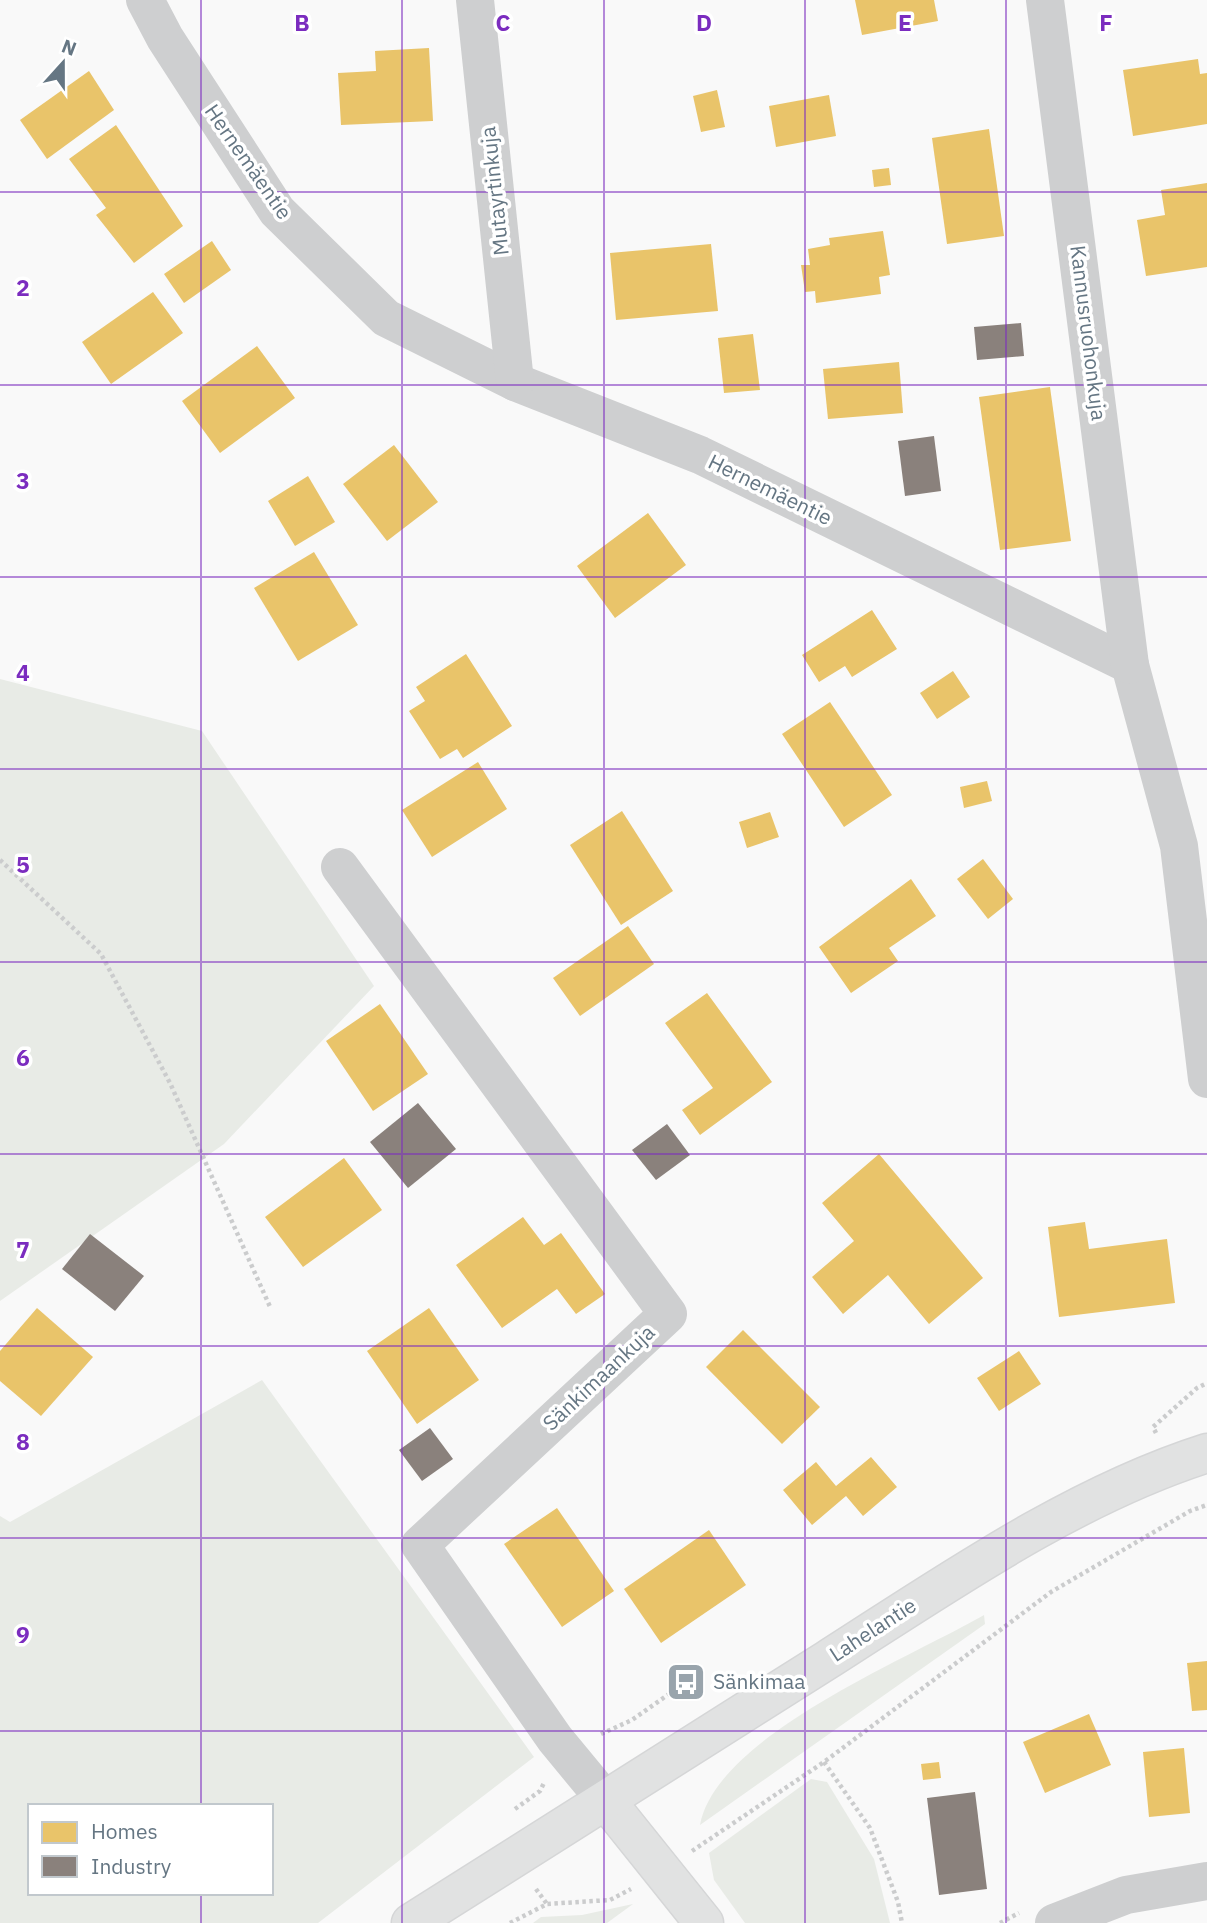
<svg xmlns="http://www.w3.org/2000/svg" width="1207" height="1923" font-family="'IBM Plex Sans',sans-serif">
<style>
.green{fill:#e8ebe6;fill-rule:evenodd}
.homes{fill:#e9c46a}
.industry{fill:#8a817c}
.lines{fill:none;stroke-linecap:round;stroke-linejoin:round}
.secondary-casing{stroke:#d5d6d7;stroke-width:41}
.path{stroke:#cbcccd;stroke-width:4.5;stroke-dasharray:3.5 3.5;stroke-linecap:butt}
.street{stroke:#cecfd0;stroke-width:38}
.secondary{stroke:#e1e2e2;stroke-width:38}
.grid{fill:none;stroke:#7b2cbf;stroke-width:2;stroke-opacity:0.55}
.labels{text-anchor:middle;stroke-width:7;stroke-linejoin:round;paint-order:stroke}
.street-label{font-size:21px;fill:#657683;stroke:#fff}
.poi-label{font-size:21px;fill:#657683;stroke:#fff;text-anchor:start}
.grid-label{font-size:23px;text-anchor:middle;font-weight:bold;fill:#7b2cbf;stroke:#fff;stroke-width:7;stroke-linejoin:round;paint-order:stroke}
</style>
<rect width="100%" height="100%" fill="#f9f9f9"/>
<!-- green -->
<g class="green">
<polygon points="0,679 202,731 374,986 224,1144 0,1301"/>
<path d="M262,1380l272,377 -216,166h-318v-407l10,6zM30,1806h241v87h-241z"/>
<path d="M984,1615l1,9 -285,201c16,-89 210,-167 284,-210z"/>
<polygon points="811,1779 827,1782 874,1859 890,1923 745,1923 714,1880 709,1853"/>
<polygon points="633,1904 607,1923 533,1923 541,1917 582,1915"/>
</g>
<!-- homes -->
<g class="homes">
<polygon points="855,0 934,0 938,21 862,35"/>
<polygon points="429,48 433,121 341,125 338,73 376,71 375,51"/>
<polygon points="1198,59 1200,74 1207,73 1207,124 1133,136 1123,70"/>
<polygon points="89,71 114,110 47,159 20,120"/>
<polygon points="717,90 725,127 701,132 693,96"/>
<polygon points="829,95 836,136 776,147 769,106"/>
<polygon points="116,125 183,226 134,263 96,215 106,208 69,159"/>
<polygon points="989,129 1004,236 947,244 932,138"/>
<polygon points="889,168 891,185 874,187 872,170"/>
<polygon points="1207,183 1207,267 1146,276 1137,220 1165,215 1161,190"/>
<polygon points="883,231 890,275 879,277 881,294 816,303 815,291 805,292 801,265 810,265 808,249 830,245 829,238"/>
<polygon points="212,241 231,270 184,303 164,274"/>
<polygon points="711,244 718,311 616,320 610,253"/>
<polygon points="153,292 183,333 111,384 82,342"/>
<polygon points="753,334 760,390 724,393 718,338"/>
<polygon points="257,346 295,398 220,453 182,401"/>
<polygon points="899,362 903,413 828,419 823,369"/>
<polygon points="1050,387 1071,541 1000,550 979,397"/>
<polygon points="394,445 438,502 387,541 343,484"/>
<polygon points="308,476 335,522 295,546 268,501"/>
<polygon points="648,513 686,565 615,618 577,566"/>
<polygon points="314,552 358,625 298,661 254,588"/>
<polygon points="872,610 897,649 852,677 845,666 819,682 802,655"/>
<polygon points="466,654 512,726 463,758 457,749 440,759 409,711 425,701 416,687"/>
<polygon points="953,671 970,697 937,719 920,693"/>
<polygon points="830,702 892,795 844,827 782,734"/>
<polygon points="478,762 507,809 432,857 402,810"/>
<polygon points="987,781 992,801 964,808 960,787"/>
<polygon points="622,811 673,891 621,925 570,845"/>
<polygon points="770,812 779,837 747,848 739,822"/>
<polygon points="983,859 1013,899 988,919 957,879"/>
<polygon points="911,879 936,916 889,948 898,961 851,993 819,947"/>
<polygon points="628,926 654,964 580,1016 553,978"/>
<polygon points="707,993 772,1082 700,1135 682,1110 713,1088 665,1023"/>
<polygon points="380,1004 428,1074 373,1111 326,1041"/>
<polygon points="879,1154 983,1278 929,1324 888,1275 843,1314 812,1277 854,1241 822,1203"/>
<polygon points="344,1158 382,1210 303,1267 265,1217"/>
<polygon points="523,1217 544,1245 561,1233 605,1294 576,1314 557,1289 502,1328 456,1265"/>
<polygon points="1085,1222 1089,1249 1167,1239 1175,1303 1059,1317 1048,1227"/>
<polygon points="37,1308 93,1357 41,1416 0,1381 0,1351"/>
<polygon points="429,1308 479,1380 417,1424 367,1351"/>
<polygon points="743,1330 820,1407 782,1444 706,1367"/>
<polygon points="1019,1351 1041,1384 999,1411 977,1378"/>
<polygon points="871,1457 897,1487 863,1516 846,1496 812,1525 783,1490 816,1462 836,1486"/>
<polygon points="557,1508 614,1591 562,1627 504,1544"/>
<polygon points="709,1530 746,1585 661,1643 624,1589"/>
<polygon points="1207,1661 1207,1710 1192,1711 1187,1663"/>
<polygon points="1089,1714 1111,1765 1045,1793 1023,1742"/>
<polygon points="1184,1748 1190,1813 1149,1817 1143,1752"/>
<polygon points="939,1762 941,1778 923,1780 921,1764"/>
</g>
<!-- industry -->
<g class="industry">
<polygon points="1021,323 1024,356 977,360 974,327"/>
<polygon points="934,436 941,491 905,496 898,441"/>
<polygon points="418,1103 456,1149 408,1188 370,1142"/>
<polygon points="667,1124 690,1155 656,1180 632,1150"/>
<polygon points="90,1234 144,1276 115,1311 62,1269"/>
<polygon points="430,1428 453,1459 422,1481 399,1450"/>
<polygon points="975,1792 987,1889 939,1895 927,1798"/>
</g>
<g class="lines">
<!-- secondary casing -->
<g class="secondary-casing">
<g id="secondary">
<polyline points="607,1802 704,1923"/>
<path d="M411,1923c139,-88 278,-175 416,-263 119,-76 245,-164 380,-207"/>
</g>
</g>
<!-- path -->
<g class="path">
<polyline points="0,860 101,954 170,1083 271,1309"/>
<polyline points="1156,1433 1153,1427 1197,1388 1207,1383"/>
<polyline points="601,1734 632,1720 686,1682"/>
<polyline points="824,1762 870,1828 898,1902 902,1923"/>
<polyline points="515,1809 540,1791 544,1783"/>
<polyline points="692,1851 824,1762 1051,1592 1190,1511 1207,1505"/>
<polyline points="536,1889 547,1904"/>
<polyline points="510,1923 547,1904 610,1900 631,1889"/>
<polyline points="1000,1923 1019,1913"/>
</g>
<!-- street -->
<g class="street">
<polyline points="145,0 165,38 277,211 386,318 515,382 700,455 1130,665 1179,846 1207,1079"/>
<polyline points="475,0 515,382"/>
<polyline points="1045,0 1130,665"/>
<polyline points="340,867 668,1314 420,1545 555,1739 607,1802"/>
<polyline points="1054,1923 1126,1895 1207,1881"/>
</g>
<!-- secondary -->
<use href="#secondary" class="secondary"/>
</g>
<!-- grid -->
<path class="grid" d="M201,0v1806M402,0v1923M604,0v1923M805,0v1923M1006,0v1923M0,192h1207M0,385h1207M0,577h1207M0,769h1207M0,962h1207M0,1154h1207M0,1346h1207M0,1538h1207M0,1731h1207M201,1893v30"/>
<!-- icons -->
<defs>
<g id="bus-square" transform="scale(2.0125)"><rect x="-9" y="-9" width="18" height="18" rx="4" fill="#99a4ac" stroke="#fff"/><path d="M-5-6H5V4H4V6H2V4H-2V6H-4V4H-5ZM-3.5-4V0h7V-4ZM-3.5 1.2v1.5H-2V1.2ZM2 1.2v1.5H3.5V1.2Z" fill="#fff"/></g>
</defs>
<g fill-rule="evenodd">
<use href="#bus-square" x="686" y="1682"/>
</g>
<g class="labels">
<!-- street labels -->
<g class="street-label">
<text transform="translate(248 162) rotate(55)" y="7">Hernemäentie</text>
<text transform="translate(495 191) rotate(-96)" y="7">Mutayrtinkuja</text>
<text transform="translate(1088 333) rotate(83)" y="7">Kannusruohonkuja</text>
<text transform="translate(770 490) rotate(26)" y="7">Hernemäentie</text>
<text transform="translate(599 1378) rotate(-43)" y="7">Sänkimaankuja</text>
<text transform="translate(873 1630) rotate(-33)" y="7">Lahelantie</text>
</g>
<!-- poi labels -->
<g class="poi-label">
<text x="713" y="1689">Sänkimaa</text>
</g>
</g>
<g class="grid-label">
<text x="302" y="31">B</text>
<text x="503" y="31">C</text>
<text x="704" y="31">D</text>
<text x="905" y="31">E</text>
<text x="1106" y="31">F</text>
<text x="23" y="296">2</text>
<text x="23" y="489">3</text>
<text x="23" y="681">4</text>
<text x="23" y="873">5</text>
<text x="23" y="1066">6</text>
<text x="23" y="1258">7</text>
<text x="23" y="1450">8</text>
<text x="23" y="1643">9</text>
</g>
<!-- legend -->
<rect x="28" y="1804" width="245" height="91" fill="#ffffff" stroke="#c1c8cd" stroke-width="2"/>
<rect x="42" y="1822" width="35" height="21" fill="#e9c46a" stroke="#c1c8cd" stroke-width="2"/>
<text x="91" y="1839" font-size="21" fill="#657683">Homes</text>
<rect x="42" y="1856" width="35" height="21" fill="#8a817c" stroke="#c1c8cd" stroke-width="2"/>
<text x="91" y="1874" font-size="21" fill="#657683">Industry</text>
<!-- north arrow -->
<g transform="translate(63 63) rotate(21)" stroke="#ffffff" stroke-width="5" paint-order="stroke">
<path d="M0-5L12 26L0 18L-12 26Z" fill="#657683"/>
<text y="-10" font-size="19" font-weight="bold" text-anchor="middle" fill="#657683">N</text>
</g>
</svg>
